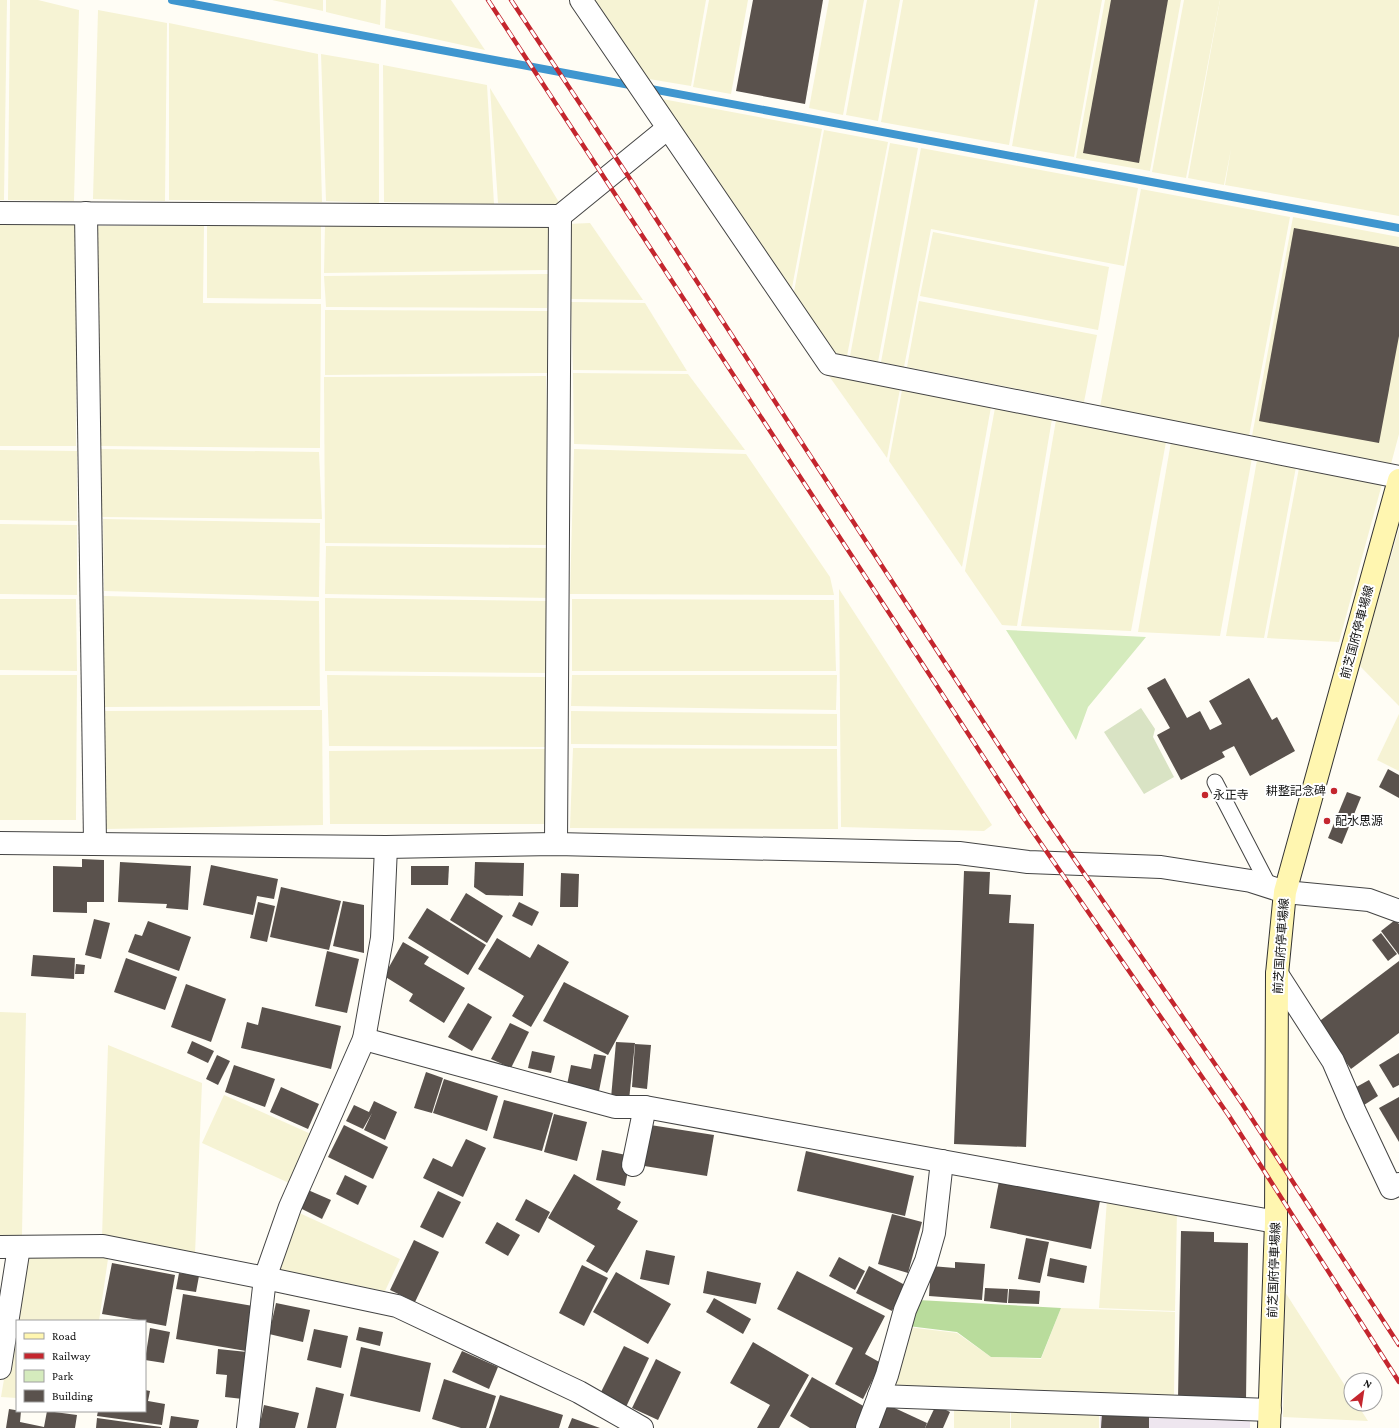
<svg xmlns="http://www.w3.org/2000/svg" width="1399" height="1428" font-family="'Crimson Pro','Noto Sans JP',serif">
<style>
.industrial{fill:#eee6ef}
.farmland{fill:#f6f3d4}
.green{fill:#d5ebbd}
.forest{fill:#b9dc9c}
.cemetery{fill:#d9e3c4}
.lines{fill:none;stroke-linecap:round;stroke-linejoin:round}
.stream{stroke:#3f96cf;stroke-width:8}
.building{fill:#5a524d}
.lane-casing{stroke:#444;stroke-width:17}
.street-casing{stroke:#444;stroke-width:24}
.secondary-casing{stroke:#333;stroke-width:24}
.lane{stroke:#fff;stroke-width:15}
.street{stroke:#fff;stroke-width:22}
.secondary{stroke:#fff6b0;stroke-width:22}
.rail-casing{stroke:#c4262e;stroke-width:4.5}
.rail{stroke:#fff;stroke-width:3;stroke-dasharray:9;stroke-linecap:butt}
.poi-dot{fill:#c4262e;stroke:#fff;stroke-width:1.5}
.labels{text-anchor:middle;stroke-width:4;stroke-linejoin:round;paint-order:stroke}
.street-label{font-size:12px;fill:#111;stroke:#fff}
.poi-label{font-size:12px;fill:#111;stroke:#fff;text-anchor:start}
</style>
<rect width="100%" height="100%" fill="#fffdf5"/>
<!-- industrial -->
<polygon class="industrial" points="1100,1411 1250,1416 1250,1428 1100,1428"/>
<!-- farmland -->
<g class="farmland">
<polygon points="0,0 7,0 4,200 0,200"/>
<polygon points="10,0 38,0 79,10 74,201 8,200"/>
<polygon points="272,0 323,0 323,11"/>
<polygon points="326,0 381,0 380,25 326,12"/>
<polygon points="386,0 451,0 485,50 385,28"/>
<polygon points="592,0 706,0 691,86 643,78"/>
<polygon points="709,0 748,0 731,94 693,87"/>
<polygon points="829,0 864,0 843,115 809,108"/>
<polygon points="867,0 900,0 878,121 846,115"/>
<polygon points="903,0 1035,0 1009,145 881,122"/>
<polygon points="1038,0 1102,0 1074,157 1012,146"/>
<polygon points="1105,0 1181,0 1150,171 1076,158"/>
<polygon points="1184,0 1220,0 1186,178 1152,172"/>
<polygon points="1220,0 1399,0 1399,216 1225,185 1231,149 1224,185 1188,178"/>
<polygon points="98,10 167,23 165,201 93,199"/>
<polygon points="169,23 318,54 322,202 169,200"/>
<polygon points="321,54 379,64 379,203 326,201"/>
<polygon points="383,65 487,85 494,204 384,202"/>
<polygon points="490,88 560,204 498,203"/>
<polygon points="657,98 822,129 791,293"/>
<polygon points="824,130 888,142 847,356 834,353 793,297"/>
<polygon points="890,143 918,148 878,362 850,356"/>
<polygon points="921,148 1138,188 1124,266 931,229 904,367 881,362"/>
<polygon points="1141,189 1290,217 1249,436 1100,407"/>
<polygon points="1293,217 1399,237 1399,434 1391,464 1252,436"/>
<polygon points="590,223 643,300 571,299 567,224"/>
<polygon points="0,224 77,224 76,446 0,446"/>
<polygon points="207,224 321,225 321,299 207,298"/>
<polygon points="325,225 549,226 548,270 324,273"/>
<polygon points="97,226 204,226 203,303 321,304 320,448 101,446"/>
<polygon points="933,232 1109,267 1098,330 920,296"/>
<polygon points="549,274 547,308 326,307 324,276"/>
<polygon points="919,301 1097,335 1084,402 907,367"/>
<polygon points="571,302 645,303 687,371 573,370"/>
<polygon points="325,310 548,311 547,373 325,375"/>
<polygon points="573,373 688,374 745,450 574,444"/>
<polygon points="546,376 550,545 325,543 324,377"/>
<polygon points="829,376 900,389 887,458"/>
<polygon points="902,390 991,407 962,567 889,461"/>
<polygon points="995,408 1052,419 1017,626 1002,625 965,571"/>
<polygon points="1056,420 1166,442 1131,631 1021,626"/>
<polygon points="1171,442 1252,458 1220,636 1138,632"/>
<polygon points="101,449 319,452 322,519 102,517"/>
<polygon points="574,449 746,454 830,577 834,595 570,594"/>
<polygon points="0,450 77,451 77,521 0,520"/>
<polygon points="1257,460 1296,467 1264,638 1226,636"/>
<polygon points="1299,468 1382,484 1339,642 1267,638"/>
<polygon points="103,519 320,523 319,597 104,591"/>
<polygon points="0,524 77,525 77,595 0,594"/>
<polygon points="1399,529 1399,706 1359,665"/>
<polygon points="326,546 551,548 551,598 325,594"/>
<polygon points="839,589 992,825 984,831 841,827"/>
<polygon points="104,596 319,601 320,706 103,707"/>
<polygon points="325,598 550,601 550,673 325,671"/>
<polygon points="0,599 76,599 77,671 0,670"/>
<polygon points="572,599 834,600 836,671 572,671"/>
<polygon points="0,675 77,675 76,820 0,820"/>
<polygon points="327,675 549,677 549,747 329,746"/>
<polygon points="572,675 837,675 836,710 571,706"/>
<polygon points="322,710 323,825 106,829 103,711"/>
<polygon points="571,711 837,714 837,746 571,744"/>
<polygon points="1399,714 1399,771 1377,760"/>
<polygon points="573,748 837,749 838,829 570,828"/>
<polygon points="549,749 547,824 330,824 329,751"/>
<polygon points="0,1012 26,1013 22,1235 0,1236"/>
<polygon points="108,1045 202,1083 195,1254 102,1237"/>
<polygon points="224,1095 311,1134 289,1183 202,1143"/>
<polygon points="1107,1200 1177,1211 1175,1311 1099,1308"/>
<polygon points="295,1211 400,1259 385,1291 280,1270 276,1263"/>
<polygon points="109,1252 99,1321 17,1321 17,1398 1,1397 25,1255"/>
<polygon points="1285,1292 1351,1395 1351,1404 1357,1404 1368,1421 1283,1417"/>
<polygon points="1061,1308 1175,1312 1174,1398 891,1388 908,1327 957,1333 991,1357 1041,1359"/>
<polygon points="954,1405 1010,1407 1010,1428 954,1428"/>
<polygon points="1011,1407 1099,1411 1099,1428 1011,1428"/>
</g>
<!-- green -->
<polygon class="green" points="1006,630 1146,637 1088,707 1076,740"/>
<!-- forest -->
<polygon class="forest" points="918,1300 1061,1308 1041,1358 991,1357 957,1332 908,1326"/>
<!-- cemetery -->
<polygon class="cemetery" points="1141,708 1155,729 1153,737 1174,777 1144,794 1104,732"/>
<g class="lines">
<!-- stream -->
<polyline class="stream" points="172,0 1399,228"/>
</g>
<!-- building -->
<g class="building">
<polygon points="753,0 823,0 805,104 736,91"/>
<polygon points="1111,0 1168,0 1139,163 1083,153"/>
<polygon points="1294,228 1399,247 1399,336 1379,443 1259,421"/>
<polygon points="1165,678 1187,718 1200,711 1210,730 1222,724 1209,701 1249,678 1272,720 1277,717 1295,751 1250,776 1234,746 1222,752 1225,757 1181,780 1157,735 1170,728 1147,688"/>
<polygon points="1388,769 1399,775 1399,798 1379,787"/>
<polygon points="1347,792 1361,797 1342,844 1328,838"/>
<polygon points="82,859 104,860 104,902 87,902 87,913 53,912 53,866 82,867"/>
<polygon points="120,862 191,866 188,910 166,908 167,904 118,902"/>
<polygon points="475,862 524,863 523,896 486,895 474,887"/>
<polygon points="211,865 278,879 274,899 257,896 253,915 203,905"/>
<polygon points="411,866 449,866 448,885 411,885"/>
<polygon points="964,871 990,872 989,894 1011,895 1009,923 1034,924 1026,1147 954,1144"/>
<polygon points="561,873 579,874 578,907 560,907"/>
<polygon points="281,887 341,901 329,950 270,937"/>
<polygon points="466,893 503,916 487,943 450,920"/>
<polygon points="343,901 364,905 364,953 333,946"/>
<polygon points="258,902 275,906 267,942 250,938"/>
<polygon points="519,902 539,912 532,926 512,916"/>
<polygon points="427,908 486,945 468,975 408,938"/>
<polygon points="94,919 110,923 101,959 85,955"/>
<polygon points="1395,920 1399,924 1399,955 1381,931"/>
<polygon points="148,921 191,937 179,971 128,952 135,934 142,936"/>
<polygon points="1381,933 1397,954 1388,961 1372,940"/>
<polygon points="497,938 530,958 538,944 569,962 531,1027 512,1016 524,996 478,969"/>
<polygon points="403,942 429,957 424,964 465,988 444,1023 409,1001 413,994 384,976"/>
<polygon points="327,951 359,959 347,1013 315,1006"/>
<polygon points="33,955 75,958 74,979 31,976"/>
<polygon points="126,958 177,977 165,1010 114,992"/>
<polygon points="1399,961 1399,1033 1351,1069 1317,1023"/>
<polygon points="76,964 85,965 84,974 75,974"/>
<polygon points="564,982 629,1016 608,1055 543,1021"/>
<polygon points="186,984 226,999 211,1042 171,1027"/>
<polygon points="468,1003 492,1017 472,1051 448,1037"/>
<polygon points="262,1007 341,1026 331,1069 241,1048 247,1022 258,1025"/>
<polygon points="510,1023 529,1032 511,1068 491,1059"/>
<polygon points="192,1041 214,1051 208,1063 187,1053"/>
<polygon points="616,1042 635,1043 629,1100 611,1098"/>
<polygon points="635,1044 651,1045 647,1089 632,1087"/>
<polygon points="532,1051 555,1056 551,1073 528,1068"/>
<polygon points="1399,1053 1399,1085 1393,1088 1379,1065"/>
<polygon points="594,1054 606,1056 598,1096 566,1090 571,1065 591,1069"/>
<polygon points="217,1055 230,1061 218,1085 206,1079"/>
<polygon points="234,1065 275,1079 265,1107 225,1092"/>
<polygon points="426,1072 443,1078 432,1113 414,1108"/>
<polygon points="444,1079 498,1096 487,1131 433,1113"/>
<polygon points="1369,1080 1378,1096 1361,1107 1351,1090"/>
<polygon points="281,1087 319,1104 308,1129 270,1112"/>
<polygon points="1399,1097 1399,1142 1379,1108"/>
<polygon points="504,1100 553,1113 542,1151 493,1138"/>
<polygon points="374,1101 397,1112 385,1140 364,1130 372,1113 363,1129 346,1121 354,1105 369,1112"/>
<polygon points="554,1114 587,1122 577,1161 544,1152"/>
<polygon points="644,1124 714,1135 707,1176 638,1165"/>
<polygon points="344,1125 388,1147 373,1179 328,1157"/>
<polygon points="466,1139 486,1148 463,1197 423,1178 433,1158 452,1167"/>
<polygon points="602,1150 631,1156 625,1186 596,1180"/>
<polygon points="806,1151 914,1176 905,1216 797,1191"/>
<polygon points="574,1174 621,1202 617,1209 638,1221 607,1273 586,1261 595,1246 548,1218"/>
<polygon points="345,1175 367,1186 358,1205 336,1194"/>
<polygon points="999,1181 1100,1201 1091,1249 990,1228"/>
<polygon points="308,1190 331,1200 322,1219 300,1208"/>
<polygon points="438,1191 461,1202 443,1238 420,1227"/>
<polygon points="526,1199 550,1212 539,1233 515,1220"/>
<polygon points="892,1214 922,1222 908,1273 878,1264"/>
<polygon points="497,1222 520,1235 508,1256 485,1243"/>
<polygon points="1181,1231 1214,1232 1214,1242 1248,1243 1246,1401 1178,1400"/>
<polygon points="1026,1238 1049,1242 1040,1283 1018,1279"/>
<polygon points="414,1240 439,1252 415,1302 390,1290"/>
<polygon points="646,1250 675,1256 669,1285 640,1279"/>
<polygon points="839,1257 865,1271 855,1290 829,1276"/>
<polygon points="1050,1258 1087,1266 1084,1283 1047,1276"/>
<polygon points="955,1262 985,1264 982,1300 929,1296 931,1266 955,1268"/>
<polygon points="112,1263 175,1275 166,1326 145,1322 145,1321 102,1314"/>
<polygon points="582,1265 608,1278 584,1326 559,1313"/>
<polygon points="869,1266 905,1285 892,1311 856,1293"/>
<polygon points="707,1271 761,1283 756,1304 703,1293"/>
<polygon points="797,1271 885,1316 865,1354 881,1363 863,1399 835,1384 853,1348 777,1309"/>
<polygon points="616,1272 671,1304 648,1344 593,1312"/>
<polygon points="179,1273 199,1276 196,1292 176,1289"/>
<polygon points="985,1288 1008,1289 1007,1303 984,1301"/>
<polygon points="1009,1289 1040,1291 1039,1304 1008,1303"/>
<polygon points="183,1294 253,1306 246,1351 176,1339"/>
<polygon points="714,1298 751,1319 743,1334 706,1312"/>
<polygon points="276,1303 310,1310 303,1342 269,1334"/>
<polygon points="359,1327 383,1332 380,1346 356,1340"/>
<polygon points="150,1328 170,1332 164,1363 145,1360"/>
<polygon points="314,1329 348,1336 341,1368 307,1360"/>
<polygon points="753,1342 809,1375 779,1428 757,1428 770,1405 730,1383"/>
<polygon points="624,1346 649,1358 626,1407 600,1394"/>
<polygon points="361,1347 431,1363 420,1412 350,1396"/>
<polygon points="218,1349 247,1352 243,1399 225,1397 227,1375 216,1374"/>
<polygon points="462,1351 498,1367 489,1389 452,1372"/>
<polygon points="656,1359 681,1372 658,1420 632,1408"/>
<polygon points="812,1377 867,1408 856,1428 810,1428 790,1416"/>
<polygon points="444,1379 496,1396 486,1428 461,1428 432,1419"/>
<polygon points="316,1387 344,1394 336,1428 307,1428"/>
<polygon points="145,1390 150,1391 148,1401 165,1404 162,1425 97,1416 98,1411 145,1411"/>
<polygon points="500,1395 563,1415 559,1428 489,1428"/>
<polygon points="886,1404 927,1423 925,1428 875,1428"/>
<polygon points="264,1405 299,1413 295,1428 259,1428"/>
<polygon points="936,1405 950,1412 943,1428 925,1428"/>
<polygon points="9,1409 21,1411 20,1422 44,1427 47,1411 77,1415 75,1428 6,1428"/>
<polygon points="1102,1413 1149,1414 1149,1428 1101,1428"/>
<polygon points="171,1416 199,1420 197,1428 169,1428"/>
<polygon points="97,1418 161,1427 161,1428 96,1428"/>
<polygon points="572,1418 600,1428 568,1428"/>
</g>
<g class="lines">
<!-- lane casing -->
<g class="lane-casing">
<polyline id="lane" points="1215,782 1269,886"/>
</g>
<!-- street casing -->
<g class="street-casing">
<g id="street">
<polyline points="581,0 829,364 1399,477"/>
<polyline points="0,213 560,216 668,128"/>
<polyline points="86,213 95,843"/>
<polyline points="0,843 386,847 556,844 959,853 1028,862 1161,867 1251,881 1285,892 1369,900 1399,911"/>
<polyline points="556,844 560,216"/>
<polyline points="1277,974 1333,1061 1355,1112 1391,1188 1399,1184"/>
<polyline points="364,1039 615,1107 645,1107 1276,1222"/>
<polyline points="633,1165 645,1107"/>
<polyline points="0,1247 103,1246 265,1278 397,1306 579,1392 642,1428"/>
<polyline points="0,1368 19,1247"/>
<polyline points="879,1396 1270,1410"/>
<polyline points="248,1428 265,1278 290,1207 364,1039 382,938 386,847"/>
<polyline points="867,1428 887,1375 905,1310 926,1261 934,1233 942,1161"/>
</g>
</g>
<!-- secondary casing -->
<g class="secondary-casing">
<polyline id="secondary" points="1269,1428 1276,1222 1277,974 1285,892 1399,480"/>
</g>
<!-- lane -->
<use href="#lane" class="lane"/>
<!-- street -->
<use href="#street" class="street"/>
<!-- secondary -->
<use href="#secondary" class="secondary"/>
<!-- rail casing -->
<g class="rail-casing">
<g id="rail">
<polyline points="488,0 1022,816 1229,1116 1399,1382"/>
<polyline points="511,0 638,191 1044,815 1241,1102 1399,1345"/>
</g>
</g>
<!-- rail -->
<use href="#rail" class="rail"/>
</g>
<!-- markers -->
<g class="poi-dot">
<circle cx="1334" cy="791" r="4"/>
<circle cx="1205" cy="795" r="4"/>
<circle cx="1327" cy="821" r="4"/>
</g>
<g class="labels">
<!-- street labels -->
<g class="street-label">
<text transform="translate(1357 632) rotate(-75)" y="4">前芝国府停車場線</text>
<text transform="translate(1281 946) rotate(-86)" y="4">前芝国府停車場線</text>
<text transform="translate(1274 1270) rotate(-88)" y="4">前芝国府停車場線</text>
</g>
<!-- poi labels -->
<g class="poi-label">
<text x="1326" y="795" text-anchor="end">耕整記念碑</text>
<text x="1213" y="799">永正寺</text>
<text x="1335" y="825">配水思源</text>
</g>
</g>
<!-- legend -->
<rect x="16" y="1320" width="130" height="92" fill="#ffffff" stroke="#a0a0a0"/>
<rect x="24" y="1333" width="20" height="6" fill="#fff6b0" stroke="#a0a0a0"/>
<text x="52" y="1340" font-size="12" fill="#111111">Road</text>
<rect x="24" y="1353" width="20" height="6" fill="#c4262e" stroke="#a0a0a0"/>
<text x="52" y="1360" font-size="12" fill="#111111">Railway</text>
<rect x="24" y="1370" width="20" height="12" fill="#d5ebbd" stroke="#a0a0a0"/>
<text x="52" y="1380" font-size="12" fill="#111111">Park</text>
<rect x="24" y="1390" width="20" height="12" fill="#5a524d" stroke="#a0a0a0"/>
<text x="52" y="1400" font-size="12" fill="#111111">Building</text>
<!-- north arrow -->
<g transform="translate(1363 1392) rotate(30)"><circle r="19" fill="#ffffff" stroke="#a0a0a0"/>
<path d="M0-3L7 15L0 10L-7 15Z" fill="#c4262e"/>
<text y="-6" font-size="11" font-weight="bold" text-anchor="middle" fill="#111111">N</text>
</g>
</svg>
